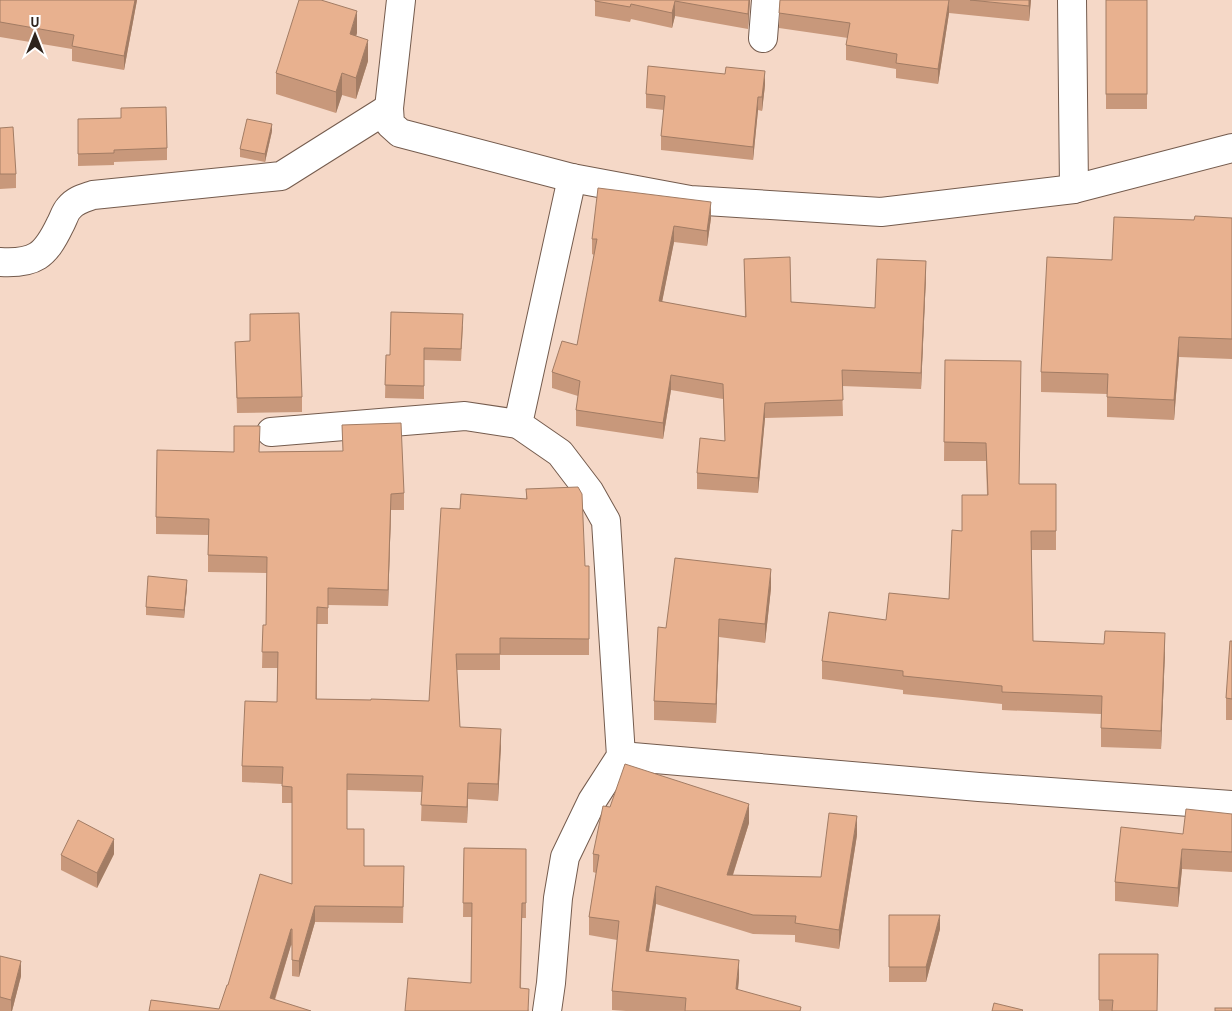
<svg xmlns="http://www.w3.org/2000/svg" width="1232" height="1011" font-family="'Alegreya Sans',sans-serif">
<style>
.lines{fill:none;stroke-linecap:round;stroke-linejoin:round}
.street-casing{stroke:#745b4d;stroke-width:30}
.street{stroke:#fff;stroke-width:28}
.wall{fill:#c8987b}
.shaded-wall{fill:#a27c64}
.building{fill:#e8b18f;stroke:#a27c64}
</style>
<rect width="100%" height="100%" fill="#f5d8c7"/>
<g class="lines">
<!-- street casing -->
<g class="street-casing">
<g id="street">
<polyline points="401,0 389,108 390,124 400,133 572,178 690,200 881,212 1074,189 1232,148"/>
<polyline points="1072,0 1074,189"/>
<polyline points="763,38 766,0"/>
<path d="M0,262c35,2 45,-6 60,-37 3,-5 5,-13 9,-17 6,-8 15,-10 24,-13l188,-19 108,-68"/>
<polyline points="271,432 465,416 518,424"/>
<polyline points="621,756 979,787 1232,805"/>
<polyline points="547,1011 551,983 558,898 565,857 592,801 621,756 606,521 589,491 560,453 518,424 572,178"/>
</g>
</g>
<!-- street -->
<use href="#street" class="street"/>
</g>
<!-- wall -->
<g class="wall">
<polygon points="0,0 137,0 124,70 72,61 72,49 0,37"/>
<polygon points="595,0 750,0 748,29 675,16 672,28 631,19 630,22 595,16"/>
<polygon points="780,0 1031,0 1029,21 949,13 938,84 896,78 896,69 846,60 846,45 848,38 779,28"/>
<rect x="1106" y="0" width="41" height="109"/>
<polygon points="357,33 356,36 368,61 356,99 342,95 336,113 276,94 276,73"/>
<polygon points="765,85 762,111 758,110 753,160 661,150 661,136 664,110 646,108 646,94"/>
<polygon points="78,119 167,148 167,160 114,162 114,165 78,166"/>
<polygon points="0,128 16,174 16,188 0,189"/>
<polygon points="272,131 265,162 240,157 240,149"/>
<polygon points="711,218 707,246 674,242 662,302 745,317 744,259 791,302 875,308 926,276 921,389 842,386 843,416 765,418 758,493 697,489 697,473 725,440 723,399 671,390 663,439 576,426 576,410 578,396 552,388 552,372 577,345 594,255 592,254 592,239"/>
<polygon points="1232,218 1232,359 1179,357 1174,420 1107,417 1107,394 1041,392 1041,372 1112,260 1194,220"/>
<polygon points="463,326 461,361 424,360 424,399 385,398 386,355 390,355"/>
<polygon points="235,342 302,397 302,412 237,413"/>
<polygon points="945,360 1019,484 1056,484 1056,550 1031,550 1033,641 1165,652 1161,749 1101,747 1101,714 1002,710 1002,704 903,694 903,690 822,679 822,661 886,620 949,599 962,531 987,495 986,461 944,461"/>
<polygon points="342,425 404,493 404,510 391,510 388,606 328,605 328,624 317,624 317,699 429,701 460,509 526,499 526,489 585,566 589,566 589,655 500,655 500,670 457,670 460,727 501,745 498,801 468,799 467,823 421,821 422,792 347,790 347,829 364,866 404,883 403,923 315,922 299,977 292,976 292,946 291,945 275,1000 219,1009 228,985 292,884 292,803 282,803 282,784 242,782 242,766 277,702 278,668 262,668 263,625 266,625 267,573 208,572 208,535 156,534 156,517 259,452 343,451"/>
<polygon points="187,587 184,618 146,615 146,607"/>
<polygon points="771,588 765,643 719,637 716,723 654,720 654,701 666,628"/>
<polygon points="1232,641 1232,720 1226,720 1226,698"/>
<polygon points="610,807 749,823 733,875 821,877 857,835 839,949 795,942 795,935 753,934 656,904 649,951 739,978 738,990 801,1011 626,1011 612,1010 612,991 617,940 589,935 589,917 596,873 593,872 593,854"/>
<polygon points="1232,814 1232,872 1182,869 1178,907 1115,901 1115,882 1183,834"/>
<polygon points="464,848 526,849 526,918 522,918 521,988 529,1011 471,983 472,917 463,917"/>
<polygon points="114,854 97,888 61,870 61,855"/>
<polygon points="889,915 940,929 926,982 889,982"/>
<polygon points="1099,954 1157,1011 1099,1011"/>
<polygon points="0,956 21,976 12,1011 0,1011"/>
</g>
<!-- shaded-wall -->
<g class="shaded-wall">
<polygon points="135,0 137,0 124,70 124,56"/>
<polygon points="749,0 750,0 748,29 748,14"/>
<polygon points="949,0 949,13 938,84 938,69"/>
<polygon points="1029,0 1031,0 1029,21"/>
<polygon points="675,1 675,16 672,28 672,13"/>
<polygon points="357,11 357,33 350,56 350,34"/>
<polygon points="368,40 368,61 356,99 356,78"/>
<polygon points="765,71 765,85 762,111 762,97"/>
<polygon points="342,73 342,95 336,113 336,92"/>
<polygon points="758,97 758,110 753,160 753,147"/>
<polygon points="272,124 272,131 265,162 265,154"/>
<polygon points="711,202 711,218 707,246 707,231"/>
<polygon points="674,226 674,242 659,317 659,301"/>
<polygon points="926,261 926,276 921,389 921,373"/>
<polygon points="1179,337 1179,357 1174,420 1174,400"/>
<polygon points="671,375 671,390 663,439 663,423"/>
<polygon points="765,403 765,418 758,493 758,478"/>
<polygon points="391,494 391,510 388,606 388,590"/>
<polygon points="771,569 771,588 765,643 765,624"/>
<polygon points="187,580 187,587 184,618 184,610"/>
<polygon points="719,619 719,637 716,723 716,704"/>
<polygon points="1165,633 1165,652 1161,749 1161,731"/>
<polygon points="501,729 501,745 498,801 498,784"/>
<polygon points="468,783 468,799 467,823 467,807"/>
<polygon points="749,804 749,823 727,893 727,875"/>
<polygon points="857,816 857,835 839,949 839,930"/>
<polygon points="114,839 114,854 97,888 97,873"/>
<polygon points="1182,849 1182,869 1178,907 1178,888"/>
<polygon points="656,886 656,904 646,969 646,951"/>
<polygon points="315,906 315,922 299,977 299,961"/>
<polygon points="940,915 940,929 926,982 926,967"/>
<polygon points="291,929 291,945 271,1011 270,998"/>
<polygon points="739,960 739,978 736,1008 736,989"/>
<polygon points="21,961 21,976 12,1011 11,1011 11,1000"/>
</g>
<!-- building -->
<g class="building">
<polygon points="0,0 135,0 124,56 72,46 74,35 0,22"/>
<polygon points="299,0 321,0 357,11 350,34 368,40 356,78 342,73 336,92 276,73"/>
<polygon points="595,0 749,0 748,14 675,1 672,13 631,4 630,7 595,1"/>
<polygon points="780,0 949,0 938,69 896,63 897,54 846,45 850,23 779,13"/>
<polygon points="970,0 1029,0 1029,6"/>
<rect x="1106" y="0" width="41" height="94"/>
<polygon points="648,66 725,74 726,67 765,71 762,97 758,97 753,147 661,136 665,96 646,94"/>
<polygon points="166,107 167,148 114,150 114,153 78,154 78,119 121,118 121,108"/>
<polygon points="247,119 272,124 265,154 240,149"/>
<polygon points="13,127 16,174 0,174 0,128"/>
<polygon points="598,188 711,202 707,231 674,226 659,301 746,317 744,259 790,257 791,302 875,308 877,259 926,261 921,373 842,370 843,400 765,403 758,478 697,473 700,438 725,441 723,384 671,375 663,423 576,410 580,381 552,372 562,341 577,345 597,239 592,239"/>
<polygon points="1195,216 1232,218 1232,339 1179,337 1174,400 1107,397 1108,374 1041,372 1047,257 1112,260 1114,217 1194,220"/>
<polygon points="391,312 463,314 461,349 424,348 424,386 385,385 386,355 390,355"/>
<polygon points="299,313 302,397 237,398 235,342 250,341 250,314"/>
<polygon points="945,360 1021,361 1019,484 1056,484 1056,531 1031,531 1033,641 1104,644 1105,631 1165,633 1161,731 1101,728 1102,696 1002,692 1002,686 903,676 903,671 822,661 829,612 886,620 889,593 949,599 952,530 962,531 962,495 988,495 986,443 944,442"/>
<polygon points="401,423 404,493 391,494 388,590 328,588 328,608 317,607 316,699 371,700 371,699 429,701 441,508 460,509 461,494 527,499 526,489 578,487 582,494 585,566 589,566 589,639 500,638 500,654 456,654 460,727 501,729 498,784 468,783 467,807 421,805 423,776 347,774 347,829 364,829 364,866 404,866 403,907 315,906 299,961 292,960 292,929 291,929 270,998 311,1011 149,1011 151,1000 219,1009 227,985 228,985 260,874 292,884 292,787 282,786 283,767 242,766 245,701 277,702 278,652 262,652 263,625 266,625 267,557 208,555 209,519 156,517 157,450 234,452 234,426 260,426 259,452 343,451 342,425"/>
<polygon points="675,558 771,569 765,624 719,619 716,704 654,701 658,627 666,628"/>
<polygon points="148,576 187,580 184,610 146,607"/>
<polygon points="1230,641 1232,641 1232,699 1226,698"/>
<polygon points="625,764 749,804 727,875 821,877 829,813 857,816 839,930 795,923 796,916 753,915 656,886 646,951 739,960 736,989 801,1007 800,1011 685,1011 686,998 612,991 619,921 589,917 599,855 593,854 603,806 610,807"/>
<polygon points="1186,809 1232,814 1232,852 1182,849 1178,888 1115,882 1121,827 1183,834"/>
<polygon points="78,820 114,839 97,873 61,855"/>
<polygon points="464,848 526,849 526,903 522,903 520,988 529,989 528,1011 405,1011 408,978 471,983 472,903 463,903"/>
<polygon points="889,915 940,915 926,967 889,967"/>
<polygon points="1099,954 1158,954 1157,1011 1112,1011 1113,1000 1099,1000"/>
<polygon points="0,956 21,961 11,1000 0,997"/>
<polygon points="994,1003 1023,1010 1022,1011 992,1011"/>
<rect x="1215" y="1008" width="17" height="3"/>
</g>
<!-- north arrow -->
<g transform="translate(35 35)" stroke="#ffffff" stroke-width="4" paint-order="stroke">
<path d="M0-4L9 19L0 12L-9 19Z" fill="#2e241d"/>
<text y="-8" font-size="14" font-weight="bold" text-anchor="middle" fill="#2e241d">U</text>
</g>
</svg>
